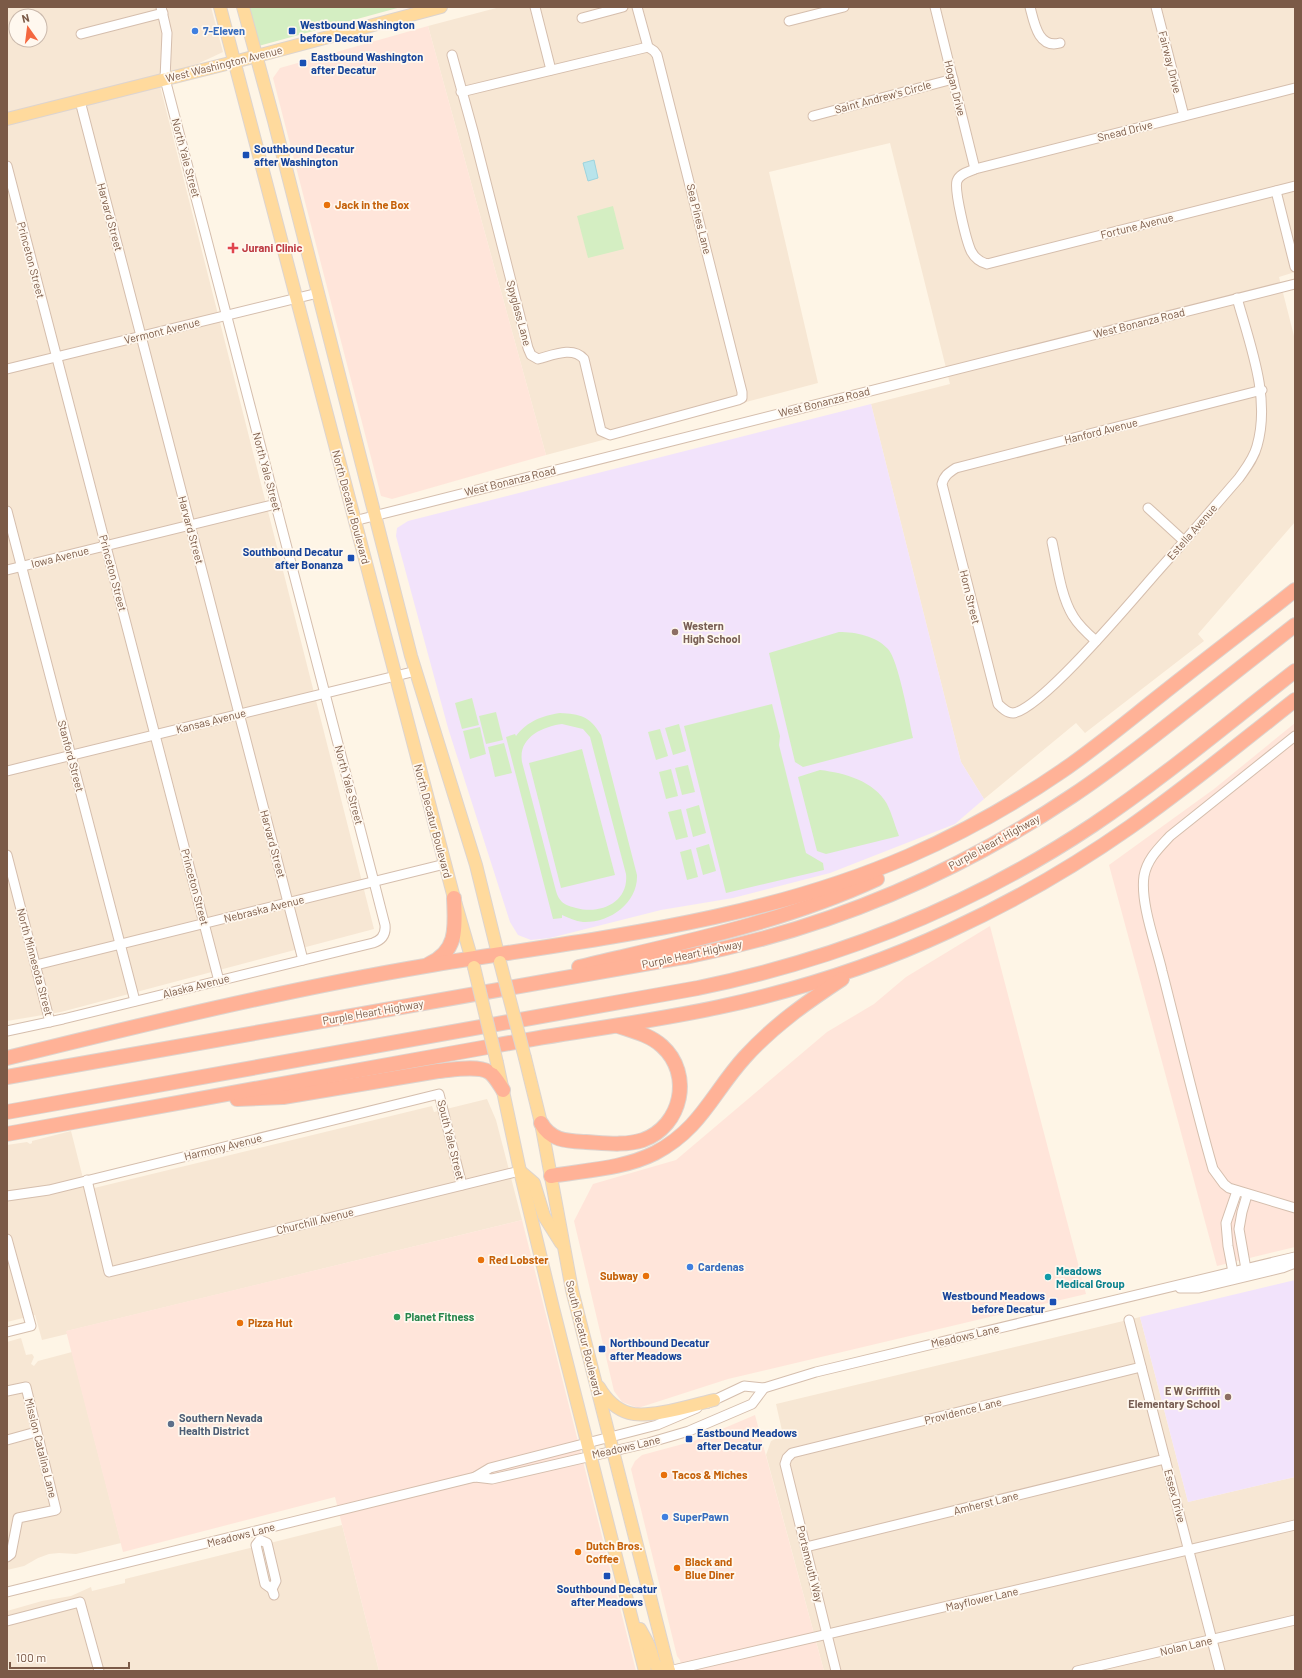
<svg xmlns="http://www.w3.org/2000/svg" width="1302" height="1678" font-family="Barlow,sans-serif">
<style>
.residential{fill:#f7e7d4;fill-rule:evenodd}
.commercial{fill:#ffe5da}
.education{fill:#f2e3fb}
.green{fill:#d4eec2;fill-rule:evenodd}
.water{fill:#b8e4eb;stroke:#9dd4de}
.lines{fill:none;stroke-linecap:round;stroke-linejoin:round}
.minor-casing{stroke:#d5bead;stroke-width:11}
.major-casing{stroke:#ddd4cf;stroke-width:14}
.highway-casing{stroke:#ddd4cf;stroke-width:16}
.minor{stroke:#fff;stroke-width:9}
.major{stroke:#ffda9d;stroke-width:12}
.highway{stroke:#ffb297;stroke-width:14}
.major-bridge-casing{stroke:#ddd4cf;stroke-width:14;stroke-linecap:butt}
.major-bridge{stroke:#ffda9d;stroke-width:12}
.shop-dot{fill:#3f7fe0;stroke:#fff8ef;stroke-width:1.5}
.transit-dot{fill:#1a4fb4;stroke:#fff8ef;stroke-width:1.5}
.food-dot{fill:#e8710a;stroke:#fff8ef;stroke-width:1.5}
.health-dot{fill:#e0444e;stroke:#fff8ef;stroke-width:1.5}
.education-dot{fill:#8d6e63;stroke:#fff8ef;stroke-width:1.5}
.culture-dot{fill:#0f9aa8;stroke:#fff8ef;stroke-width:1.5}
.leisure-dot{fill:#2e9e5b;stroke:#fff8ef;stroke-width:1.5}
.service-dot{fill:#5c6f8a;stroke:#fff8ef;stroke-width:1.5}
.labels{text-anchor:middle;stroke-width:3.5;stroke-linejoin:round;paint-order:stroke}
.transit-label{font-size:11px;font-weight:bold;fill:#164399;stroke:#fff8ef;text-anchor:start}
.shop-label{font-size:11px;font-weight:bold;fill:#366cbe;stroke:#fff8ef;text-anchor:start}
.street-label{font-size:11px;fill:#7b5a47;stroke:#fff8ef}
.food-label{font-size:11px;font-weight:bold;fill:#c56008;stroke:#fff8ef;text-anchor:start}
.health-label{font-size:11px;font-weight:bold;fill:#be3a42;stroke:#fff8ef;text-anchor:start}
.education-label{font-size:11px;font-weight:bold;fill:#785e54;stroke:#fff8ef;text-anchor:start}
.culture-label{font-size:11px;font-weight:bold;fill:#0d838f;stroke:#fff8ef;text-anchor:start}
.leisure-label{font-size:11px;font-weight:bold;fill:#27864d;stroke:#fff8ef;text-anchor:start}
.service-label{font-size:11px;font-weight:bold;fill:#4e5e75;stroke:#fff8ef;text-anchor:start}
</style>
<rect width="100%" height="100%" fill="#fef5e6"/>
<!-- residential -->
<g class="residential">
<path d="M7,7h204l12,45 -64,30 215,847 -313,83 -54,9zM16,16h24v24h-24z"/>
<polygon points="500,7 1295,7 1295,272 1279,277 1295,340 1295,522 1198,634 1204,641 1085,733 1076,723 984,799 961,762 871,404 950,384 890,143 769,172 818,383 546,455 428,26"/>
<polygon points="487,1099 496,1120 522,1220 67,1331 67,1334 42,1340 35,1315 7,1322 7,1145 27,1142 30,1144 32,1143 32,1141 71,1131 86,1190 432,1106 434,1112"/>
<polygon points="1140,1317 1188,1502 1295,1477 1295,1671 824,1671 766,1455 771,1441 783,1435 776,1404"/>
<polygon points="21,1338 26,1355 32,1354 34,1357 31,1364 34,1366 38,1361 72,1352 121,1543 76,1554 59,1553 49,1554 38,1558 24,1566 7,1570 7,1342"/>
<polygon points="342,1525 379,1671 7,1671 7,1611 42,1601 71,1596 91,1587 92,1591 125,1583 125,1579"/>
</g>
<!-- commercial -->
<g class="commercial">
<polygon points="428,26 546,455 392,499 381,496 273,78 280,68"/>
<polygon points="1295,723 1295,1247 1217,1266 1109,865 1214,789"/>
<polygon points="990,926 1086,1294 728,1379 638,1408 622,1402 614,1391 574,1221 593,1184 676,1160 827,1032 874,1004 906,977"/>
<polygon points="522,1220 636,1671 379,1671 335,1497 123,1552 66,1331"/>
<polygon points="755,1415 824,1671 682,1671 680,1660 677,1656 631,1469 635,1461 642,1455 694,1441"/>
</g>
<!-- education -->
<g class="education">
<polygon points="871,404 961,762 984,799 955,824 830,873 733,898 661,910 550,938 531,940 518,935 510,922 448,728 396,536 397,528 408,521"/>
<polygon points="1295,1280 1295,1477 1188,1502 1140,1317"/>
</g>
<!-- green -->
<g class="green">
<polygon points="239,7 401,7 251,48"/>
<polygon points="613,206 624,249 588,258 577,216"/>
<path d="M839,632c17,0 37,4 49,17 10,10 21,71 25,89l-110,29 -8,-5 -26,-109z"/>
<polygon points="472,698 479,725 462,729 455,703"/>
<polygon points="772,704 780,736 779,745 806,853 823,863 824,870 726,893 684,726"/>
<polygon points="496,712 503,740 486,744 479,716"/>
<path d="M560,713c20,1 30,3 41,22l36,140c1,28 -27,48 -54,47 -8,-1 -14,-4 -21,-7v3l-9,1 -47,-182 9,-3 1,2c12,-15 25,-20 44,-23zM562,724l21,5 7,8 36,137c3,28 -25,41 -50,34 -4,-1 -11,-3 -14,-6 -3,-3 -5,-7 -6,-11l-34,-129c-4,-24 19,-35 40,-38z"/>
<polygon points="679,724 686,751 673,755 665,728"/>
<polygon points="480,727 486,754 470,759 463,731"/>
<polygon points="660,729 668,756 656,760 648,732"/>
<polygon points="504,743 512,773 495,777 488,747"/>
<polygon points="582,749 615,875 561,888 529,763"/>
<polygon points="688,765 695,792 682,795 675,768"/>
<polygon points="671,769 678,796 666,799 659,772"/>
<path d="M820,770c25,3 54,11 67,34 5,10 8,22 12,32l-73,18 -9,-3 -19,-74z"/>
<polygon points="699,805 706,833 693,837 686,809"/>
<polygon points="681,809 688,837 676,840 668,812"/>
<polygon points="709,844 716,871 703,875 696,848"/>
<polygon points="691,849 698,877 687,880 680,852"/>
</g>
<!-- water -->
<polygon class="water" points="594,160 598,178 588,181 583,163"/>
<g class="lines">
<!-- minor casing -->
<g class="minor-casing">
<g id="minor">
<polyline points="535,7 551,70"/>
<polyline points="637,7 648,47"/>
<polyline points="935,7 975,169"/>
<path d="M1030,7c4,15 8,42 30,36"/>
<polyline points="1156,7 1184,116"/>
<polyline points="582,18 623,7"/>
<polyline points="789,21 844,7"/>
<polyline points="81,34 163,13"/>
<path d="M452,55l21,76 55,217 3,7 7,4c15,-4 35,-13 46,0l17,72 9,4 128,-35 4,-2v-6l-85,-337 -3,-4 -6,-4 -187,45"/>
<path d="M1295,88l-320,81c-6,3 -15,4 -18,12 -3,9 9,59 14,70 3,6 9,11 16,13l308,-78"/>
<polyline points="80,101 303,960"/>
<polyline points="813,116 953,79"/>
<polyline points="7,166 219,981"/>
<polyline points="1276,191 1295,267"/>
<path d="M1237,298c13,47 34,100 20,148 -3,12 -11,22 -18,32 -27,31 -54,63 -82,94 -22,25 -116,138 -144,141 -6,0 -11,-5 -15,-9l-56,-220c2,-8 6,-11 14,-16l306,-78"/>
<polyline points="7,369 318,293"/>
<polyline points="1148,508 1184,541"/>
<polyline points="7,511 135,1001"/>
<polyline points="354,521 1295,284"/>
<path d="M1052,542c5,23 9,55 21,74 6,10 15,18 23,25"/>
<polyline points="7,570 276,504"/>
<path d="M1295,736l-125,100c-11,12 -23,23 -26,40 -4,27 12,69 18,95 17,66 32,132 51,198l11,15 5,4 66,20"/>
<polyline points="7,771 416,671"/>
<polyline points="7,855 50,1022"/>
<polyline points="36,965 445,864"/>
<path d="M7,1031l56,-12 310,-76c9,-3 13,-9 12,-18l-11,-43 -209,-803 2,-46 -6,-26"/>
<polyline points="87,1180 109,1272 520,1171"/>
<polyline points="7,1196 49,1190 439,1094 462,1185"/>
<polyline points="7,1239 31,1326 7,1332"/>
<polyline points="1246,1269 1239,1229 1242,1212 1247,1195"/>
<polyline points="1233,1272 1228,1246 1226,1223 1237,1191"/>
<polyline points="1180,1288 1199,1288 1282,1268 1295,1263"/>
<polyline points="1129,1320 1220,1671"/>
<polyline points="7,1391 26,1387 56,1510 18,1518 11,1554 7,1557"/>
<polyline points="708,1403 744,1386 764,1388 816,1372 1295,1257"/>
<polyline points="7,1440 36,1432"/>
<polyline points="475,1477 490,1468 657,1425 697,1408"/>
<polyline points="260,1540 267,1543 276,1581 272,1589 274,1595"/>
<polyline points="260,1540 256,1545 265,1584 272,1589"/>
<polyline points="806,1547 1165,1459"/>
<polyline points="7,1592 475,1477 492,1479 648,1443 689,1431 752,1404 764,1388"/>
<polyline points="7,1621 80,1602 99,1671"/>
<polyline points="669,1671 1295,1525"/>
<polyline points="836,1671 785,1464 787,1458 792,1453 1141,1367"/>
<polyline points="1077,1671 1295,1620"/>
</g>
</g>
<!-- major casing -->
<g class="major-casing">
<g id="major">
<polyline points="220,7 454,898 474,967"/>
<polyline points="243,7 274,121 411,656 476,865 500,962"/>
<polyline points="7,119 234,62 441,7"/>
<polyline points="525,1058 541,1123 572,1290 669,1671"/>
<polyline points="497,1063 520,1171 553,1308 645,1671"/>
<polyline points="520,1171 534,1183 544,1216 561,1243"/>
<path d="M599,1387c7,12 16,22 30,26 20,6 64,-8 85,-13"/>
<path d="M640,1629c3,6 8,13 10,20 5,14 2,19 19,22"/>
</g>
</g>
<!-- highway casing -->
<g class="highway-casing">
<g id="highway">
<path d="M429,964c30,-13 26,-39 25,-66"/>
<path d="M579,967c101,-24 203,-44 298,-88"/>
<path d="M7,1058c138,-34 277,-68 418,-92 164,-27 330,-43 484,-110 53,-23 105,-52 153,-85 35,-24 67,-51 100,-77 44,-35 89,-69 133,-104"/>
<path d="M7,1077l682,-121c137,-27 267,-82 383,-160 35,-23 68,-49 101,-75 41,-32 81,-64 122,-96"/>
<path d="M237,1099l46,-2 155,-26c14,-1 39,-6 51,1 6,4 10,12 14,18"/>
<path d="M7,1112l691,-124c141,-29 275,-83 395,-163 70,-47 135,-102 202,-154"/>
<path d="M541,1123c10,18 26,18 45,19 18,1 39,4 57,-2 39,-14 50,-66 19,-94 -12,-11 -29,-15 -44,-20"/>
<path d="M7,1134c162,-29 324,-60 486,-88 75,-14 151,-23 226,-39 79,-17 157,-42 230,-76 63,-29 124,-64 181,-104 57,-40 110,-84 165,-127"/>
<path d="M551,1176c35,-6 72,-7 104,-23 46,-24 58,-61 90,-96 29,-32 62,-55 97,-78"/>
</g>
</g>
<!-- minor -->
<use href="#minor" class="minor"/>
<!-- major -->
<use href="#major" class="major"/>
<!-- highway -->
<use href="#highway" class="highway"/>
<!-- major-bridge casing -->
<g class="major-bridge-casing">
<g id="major-bridge">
<polyline points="500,962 525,1058"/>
<polyline points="474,967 497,1063"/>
</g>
</g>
<!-- major-bridge -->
<use href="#major-bridge" class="major-bridge"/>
</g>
<!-- markers -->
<g class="shop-dot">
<circle cx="195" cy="31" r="4"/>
<circle cx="690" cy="1267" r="4"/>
<circle cx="665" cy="1517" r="4"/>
</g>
<g class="transit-dot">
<rect x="288" y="27" width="8" height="8" rx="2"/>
<rect x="299" y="59" width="8" height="8" rx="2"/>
<rect x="242" y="151" width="8" height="8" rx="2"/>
<rect x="347" y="554" width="8" height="8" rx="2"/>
<rect x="1049" y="1298" width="8" height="8" rx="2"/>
<rect x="598" y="1345" width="8" height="8" rx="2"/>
<rect x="685" y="1435" width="8" height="8" rx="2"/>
<rect x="603" y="1572" width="8" height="8" rx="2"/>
</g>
<g class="food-dot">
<circle cx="327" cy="205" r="4"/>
<circle cx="481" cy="1260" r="4"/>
<circle cx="646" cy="1276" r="4"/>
<circle cx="240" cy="1323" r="4"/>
<circle cx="664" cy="1475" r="4"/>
<circle cx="578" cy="1552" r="4"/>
<circle cx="677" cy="1568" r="4"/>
</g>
<path class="health-dot" d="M231 242h4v4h4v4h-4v4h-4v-4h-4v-4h4z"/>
<g class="education-dot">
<circle cx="675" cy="632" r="4"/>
<circle cx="1228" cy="1397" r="4"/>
</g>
<circle class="culture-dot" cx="1048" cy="1277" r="4"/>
<circle class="leisure-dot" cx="397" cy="1317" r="4"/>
<circle class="service-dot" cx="171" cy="1424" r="4"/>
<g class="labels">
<!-- transit labels -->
<g class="transit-label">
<text x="300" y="29">Westbound Washington<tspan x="300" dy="13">before Decatur</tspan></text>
<text x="311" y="61">Eastbound Washington<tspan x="311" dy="13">after Decatur</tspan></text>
<text x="254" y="153">Southbound Decatur<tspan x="254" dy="13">after Washington</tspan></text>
<text x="343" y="556" text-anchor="end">Southbound Decatur<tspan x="343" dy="13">after Bonanza</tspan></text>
<text x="1045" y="1300" text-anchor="end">Westbound Meadows<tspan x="1045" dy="13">before Decatur</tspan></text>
<text x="610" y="1347">Northbound Decatur<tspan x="610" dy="13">after Meadows</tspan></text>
<text x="697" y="1437">Eastbound Meadows<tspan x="697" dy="13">after Decatur</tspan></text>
<text x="607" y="1593" text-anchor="middle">Southbound Decatur<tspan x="607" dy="13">after Meadows</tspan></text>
</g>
<!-- shop labels -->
<g class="shop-label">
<text x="203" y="35">7-Eleven</text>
<text x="698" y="1271">Cardenas</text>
<text x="673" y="1521">SuperPawn</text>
</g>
<!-- street labels -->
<g class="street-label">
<text transform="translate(1170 62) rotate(76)" y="4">Fairway Drive</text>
<text transform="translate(224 64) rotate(-14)" y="4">West Washington Avenue</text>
<text transform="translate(955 88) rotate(76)" y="4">Hogan Drive</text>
<text transform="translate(883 97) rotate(-15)" y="4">Saint Andrew's Circle</text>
<text transform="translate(1125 131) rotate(-14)" y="4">Snead Drive</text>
<text transform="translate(186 158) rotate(75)" y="4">North Yale Street</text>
<text transform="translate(110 217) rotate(75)" y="4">Harvard Street</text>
<text transform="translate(699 219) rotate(76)" y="4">Sea Pines Lane</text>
<text transform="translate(1137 226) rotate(-14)" y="4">Fortune Avenue</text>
<text transform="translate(31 260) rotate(75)" y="4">Princeton Street</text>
<text transform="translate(519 313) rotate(75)" y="4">Spyglass Lane</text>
<text transform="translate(1139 323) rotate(-14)" y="4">West Bonanza Road</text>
<text transform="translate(162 331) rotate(-14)" y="4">Vermont Avenue</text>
<text transform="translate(824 402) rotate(-14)" y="4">West Bonanza Road</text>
<text transform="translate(1101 431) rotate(-14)" y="4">Hanford Avenue</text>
<text transform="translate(267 472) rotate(75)" y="4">North Yale Street</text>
<text transform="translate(510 481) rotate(-14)" y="4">West Bonanza Road</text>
<text transform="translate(351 507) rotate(75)" y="4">North Decatur Boulevard</text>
<text transform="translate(191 530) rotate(75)" y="4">Harvard Street</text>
<text transform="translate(1192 532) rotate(-49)" y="4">Estella Avenue</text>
<text transform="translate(60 557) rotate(-14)" y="4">Iowa Avenue</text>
<text transform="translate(113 573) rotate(75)" y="4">Princeton Street</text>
<text transform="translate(970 597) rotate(76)" y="4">Horn Street</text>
<text transform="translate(211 721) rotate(-14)" y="4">Kansas Avenue</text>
<text transform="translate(71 756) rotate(75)" y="4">Stanford Street</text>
<text transform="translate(349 785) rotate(75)" y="4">North Yale Street</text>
<text transform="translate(433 821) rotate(75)" y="4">North Decatur Boulevard</text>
<text transform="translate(994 842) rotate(-29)" y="4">Purple Heart Highway</text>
<text transform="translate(273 844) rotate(75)" y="4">Harvard Street</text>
<text transform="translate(195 887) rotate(75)" y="4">Princeton Street</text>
<text transform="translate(264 909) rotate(-14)" y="4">Nebraska Avenue</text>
<text transform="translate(692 954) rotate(-12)" y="4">Purple Heart Highway</text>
<text transform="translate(35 962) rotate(75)" y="4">North Minnesota Street</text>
<text transform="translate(196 986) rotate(-14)" y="4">Alaska Avenue</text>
<text transform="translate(373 1012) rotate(-10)" y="4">Purple Heart Highway</text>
<text transform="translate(451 1140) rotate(76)" y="4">South Yale Street</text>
<text transform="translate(223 1147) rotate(-14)" y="4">Harmony Avenue</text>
<text transform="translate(315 1221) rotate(-14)" y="4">Churchill Avenue</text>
<text transform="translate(965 1336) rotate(-13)" y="4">Meadows Lane</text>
<text transform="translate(584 1338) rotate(76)" y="4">South Decatur Boulevard</text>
<text transform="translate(963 1411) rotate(-14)" y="4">Providence Lane</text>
<text transform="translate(626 1447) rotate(-13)" y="4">Meadows Lane</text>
<text transform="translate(41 1448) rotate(76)" y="4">Mission Catalina Lane</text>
<text transform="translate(1175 1496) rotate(75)" y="4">Essex Drive</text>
<text transform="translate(986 1503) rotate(-14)" y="4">Amherst Lane</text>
<text transform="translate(241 1535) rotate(-14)" y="4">Meadows Lane</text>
<text transform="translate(810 1564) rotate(76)" y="4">Portsmouth Way</text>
<text transform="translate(982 1599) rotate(-13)" y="4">Mayflower Lane</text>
<text transform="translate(1186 1646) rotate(-13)" y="4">Nolan Lane</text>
</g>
<!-- food labels -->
<g class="food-label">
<text x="335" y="209">Jack in the Box</text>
<text x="489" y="1264">Red Lobster</text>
<text x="638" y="1280" text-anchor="end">Subway</text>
<text x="248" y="1327">Pizza Hut</text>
<text x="672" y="1479">Tacos &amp; Miches</text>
<text x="586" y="1550">Dutch Bros.<tspan x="586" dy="13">Coffee</tspan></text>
<text x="685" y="1566">Black and<tspan x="685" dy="13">Blue Diner</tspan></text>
</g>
<!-- health labels -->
<g class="health-label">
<text x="242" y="252">Jurani Clinic</text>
</g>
<!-- education labels -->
<g class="education-label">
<text x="683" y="630">Western<tspan x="683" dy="13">High School</tspan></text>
<text x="1220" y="1395" text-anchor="end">E W Griffith<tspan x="1220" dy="13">Elementary School</tspan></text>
</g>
<!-- culture labels -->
<g class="culture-label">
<text x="1056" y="1275">Meadows<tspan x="1056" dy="13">Medical Group</tspan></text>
</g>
<!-- leisure labels -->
<g class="leisure-label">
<text x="405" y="1321">Planet Fitness</text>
</g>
<!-- service labels -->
<g class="service-label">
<text x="179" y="1422">Southern Nevada<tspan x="179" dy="13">Health District</tspan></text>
</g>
</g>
<!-- border -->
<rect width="1302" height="1678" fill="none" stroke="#7b5a47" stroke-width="16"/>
<!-- north arrow -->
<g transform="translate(28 28) rotate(346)"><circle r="19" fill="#fff8ef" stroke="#cab9ac"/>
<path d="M0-3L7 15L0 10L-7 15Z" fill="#f4673f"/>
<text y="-6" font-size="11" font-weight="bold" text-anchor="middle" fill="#7b5a47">N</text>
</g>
<!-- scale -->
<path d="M10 1662v6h119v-6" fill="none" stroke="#7b5a47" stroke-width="2"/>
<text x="16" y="1662" font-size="12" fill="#7b5a47" stroke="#fff8ef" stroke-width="3" paint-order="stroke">100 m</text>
</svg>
